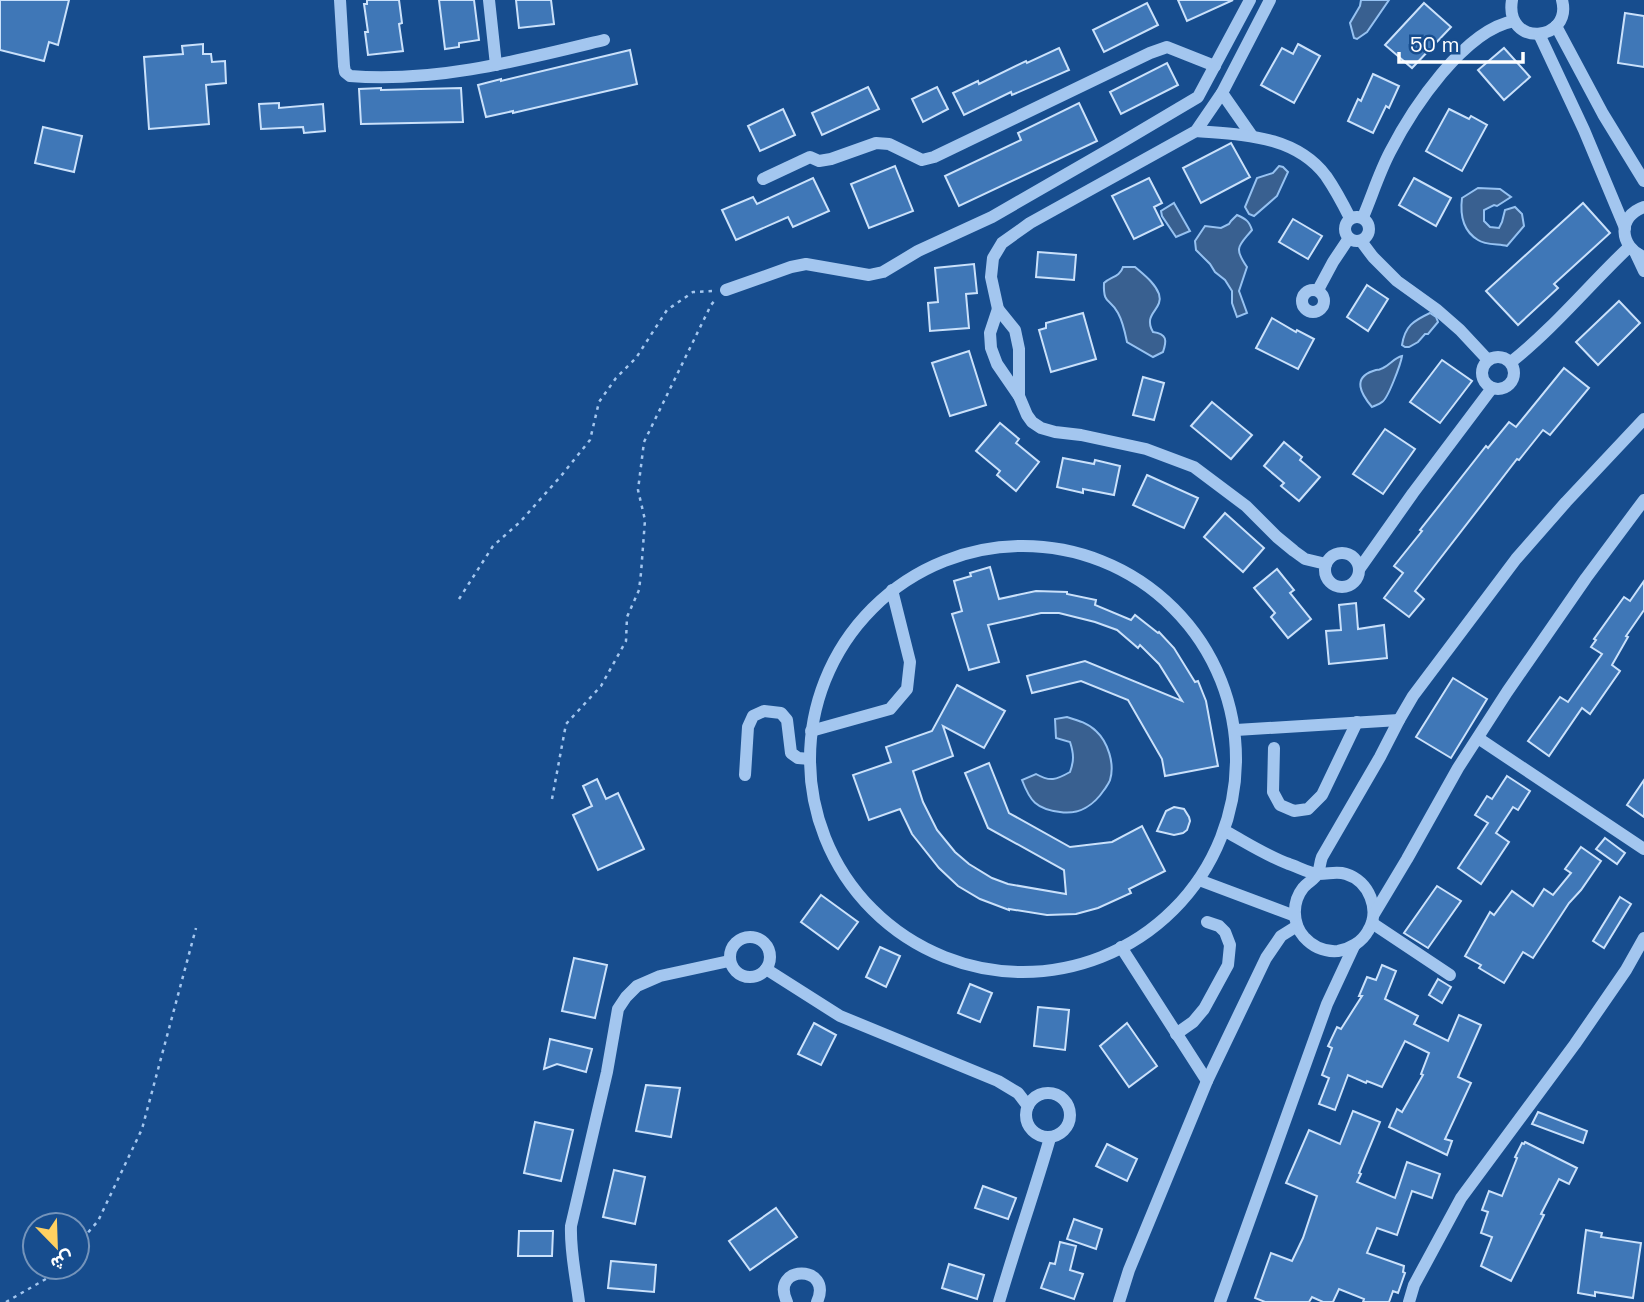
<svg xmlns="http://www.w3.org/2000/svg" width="1644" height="1302" font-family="'Space Grotesk',Vazirmatn,sans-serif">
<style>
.water{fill:#396090;stroke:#96c2f2;stroke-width:2}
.building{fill:#3f77b7;stroke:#cae1fb;stroke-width:2}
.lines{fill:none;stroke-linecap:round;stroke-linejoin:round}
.path{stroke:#a3c6ef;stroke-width:2.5;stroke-dasharray:3.5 5;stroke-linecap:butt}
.minor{stroke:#a3c6ef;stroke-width:12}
</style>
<rect width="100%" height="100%" fill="#174d8e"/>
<!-- water -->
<g class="water">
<polygon points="1361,0 1389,0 1367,32 1357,39 1354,38 1350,23 1360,6"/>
<polygon points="1279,166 1283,167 1288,172 1277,196 1254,216 1249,214 1245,207 1257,178 1273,173"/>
<path d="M1478,188l22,1 11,8 -14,9 -3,-1 -10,5v11l6,6 9,1 3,-6 3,-12 10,-3 7,7 2,12 -17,20c-8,-2 -22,-1 -29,-6 -15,-9 -18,-26 -16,-42z"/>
<polygon points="1174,203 1190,231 1176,237 1162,216 1161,211"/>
<path d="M1237,215c9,4 12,6 15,15 -13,16 -19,17 -5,37l-8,24 8,22 -10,4 -5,-14v-12l-7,-11 -10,-8 -5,-8 -14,-14 -1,-9 10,-15 16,2 8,-4 2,-3z"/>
<path d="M1123,267h12c9,8 20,16 24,27 5,16 -17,19 -6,38 14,2 14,8 10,20l-10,5 -26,-15c-2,-10 -4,-20 -9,-29 -8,-15 -15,-8 -14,-30 6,-6 16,-6 19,-16z"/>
<path d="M1430,313l6,4 2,5 -10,12h-3l-7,8 -9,5h-4l-3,-2c3,-19 11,-24 28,-32z"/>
<path d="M1402,356c-1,7 -14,43 -20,46 -3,3 -7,3 -10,5 -11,-13 -20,-29 1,-36 9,-3 1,1 10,-3 8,-4 11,-10 19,-12z"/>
<path d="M1067,717c10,3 21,6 29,14 12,11 19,33 14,49 0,1 -5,9 -6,10 -10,15 -25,25 -44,22 -24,-3 -30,-11 -38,-32l14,-6c14,8 20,6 34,-2 4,-11 4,-18 0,-30l-14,-4 -1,-19z"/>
</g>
<!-- building -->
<g class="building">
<polygon points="0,0 69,0 58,45 49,42 44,61 0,50"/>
<polygon points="367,0 399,0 402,23 399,24 403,51 368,55 365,32 368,32 364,4 367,4"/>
<polygon points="439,0 474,0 479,40 459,43 459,47 445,49"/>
<polygon points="516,0 551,0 554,24 519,28"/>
<polygon points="1178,0 1233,0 1187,21"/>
<polygon points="1147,3 1158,25 1104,52 1093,30"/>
<polygon points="1424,3 1451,27 1412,68 1385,45"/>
<polygon points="1625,13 1644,16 1644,67 1618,63"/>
<polygon points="203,44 203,54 211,54 212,62 225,61 226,83 206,85 209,124 149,129 144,57 183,54 182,46"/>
<polygon points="1298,44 1320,56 1294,103 1261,85 1282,48 1293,54"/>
<polygon points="1059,48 1069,70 1012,95 1011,92 964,115 953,93 978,81 979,84 1026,61 1027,63"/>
<polygon points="1504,48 1530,77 1504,100 1478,70"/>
<polygon points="630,50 637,84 513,113 513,111 486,117 478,85 501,79 501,81"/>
<polygon points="1167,63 1178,85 1121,114 1110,92"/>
<polygon points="1373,74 1399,86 1389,108 1386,106 1373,133 1348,121 1358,99 1361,101"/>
<polygon points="868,87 879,109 822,135 812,113"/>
<polygon points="937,87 948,109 923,122 912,99"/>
<polygon points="381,88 381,90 461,88 463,122 361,124 359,89"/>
<polygon points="279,103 279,108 323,104 325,131 304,133 303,127 261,129 259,104"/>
<polygon points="1079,103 1097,141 959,206 945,176 1021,140 1018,133"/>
<polygon points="783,109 795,135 760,151 748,126"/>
<polygon points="1449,109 1469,119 1471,116 1487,125 1462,171 1426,151"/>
<polygon points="43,127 82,136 74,172 35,163"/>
<polygon points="1231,143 1250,177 1201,203 1183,168"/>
<polygon points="895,166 913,211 869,228 851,184"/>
<polygon points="813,178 829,211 793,227 788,217 736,240 722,210 753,197 757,204"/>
<polygon points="1149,178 1162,203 1154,207 1163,225 1134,239 1112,196"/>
<polygon points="1414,178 1451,198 1436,226 1399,205"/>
<polygon points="1583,203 1610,233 1554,284 1558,288 1518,325 1486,291"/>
<polygon points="1293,219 1322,236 1308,259 1279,242"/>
<polygon points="1038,252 1076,255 1074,280 1036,277"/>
<polygon points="974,264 977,293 966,294 969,328 930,331 928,303 938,302 935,268"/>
<polygon points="1367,285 1388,299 1368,331 1347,317"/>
<polygon points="1619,301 1640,323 1598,365 1576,342"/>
<polygon points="1083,313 1096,359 1051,372 1039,330 1046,328 1046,323"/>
<polygon points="1272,318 1296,332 1297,330 1314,339 1298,369 1256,348"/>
<polygon points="969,351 986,405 950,416 932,363"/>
<polygon points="1442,360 1472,381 1440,423 1410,402"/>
<polygon points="1564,368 1589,388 1550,435 1543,430 1519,460 1517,459 1415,591 1424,599 1409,617 1384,598 1403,573 1394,566 1422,531 1420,530 1486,446 1488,448 1509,422 1516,427"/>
<polygon points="1143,377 1164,383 1154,420 1133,415"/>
<polygon points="1212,402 1252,435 1231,459 1191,426"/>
<polygon points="1000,423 1019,439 1016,443 1039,462 1016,491 997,475 1000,471 976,451"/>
<polygon points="1385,429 1415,449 1383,494 1353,474"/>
<polygon points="1284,442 1302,457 1300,460 1320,477 1299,501 1281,486 1284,483 1264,466"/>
<polygon points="1063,458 1094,464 1095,460 1120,466 1114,495 1083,489 1083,493 1057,487"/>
<polygon points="1147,475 1198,498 1184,528 1133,505"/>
<polygon points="1225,513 1264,548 1243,572 1204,537"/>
<polygon points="990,567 999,599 1036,591 1067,592 1067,594 1096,600 1095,605 1131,620 1135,615 1158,633 1159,632 1174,648 1195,682 1198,681 1206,701 1218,766 1165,776 1162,759 1128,700 1081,681 1032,693 1027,676 1085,661 1182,701 1159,664 1140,645 1138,648 1117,630 1095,622 1059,613 1041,613 988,625 999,662 969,670 952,614 962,611 954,581 971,576 970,573"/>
<polygon points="1277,569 1294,590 1290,593 1311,619 1288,638 1271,617 1275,613 1254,588"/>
<polygon points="1644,581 1644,610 1626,636 1628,637 1612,665 1620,671 1590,714 1582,708 1549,756 1528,741 1560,697 1568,702 1602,654 1591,647 1596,640 1594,639 1624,597 1630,601"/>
<polygon points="1356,603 1358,629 1384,625 1387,658 1329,664 1326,631 1341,630 1339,605"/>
<polygon points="1453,678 1487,699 1451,758 1416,737"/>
<polygon points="957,685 1005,711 984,748 943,726 953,756 913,771 923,802 937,830 955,852 969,864 992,878 1008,884 1066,894 1064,870 988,828 965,773 989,763 1009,813 1070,847 1112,842 1142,826 1165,871 1129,889 1131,893 1098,908 1076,914 1047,915 1009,909 1009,910 980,899 958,886 939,868 912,834 900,809 869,820 853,775 891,762 886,747 932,731"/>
<polygon points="1507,776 1530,791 1518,810 1513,807 1496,833 1509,842 1481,884 1458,868 1488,823 1475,815 1487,796 1492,799"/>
<polygon points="597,779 606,799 618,793 644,849 598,870 573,815 592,806 583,786"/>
<polygon points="1644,780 1644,817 1627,805"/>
<polygon points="1174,807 1184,809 1189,817 1190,821 1187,830 1183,833 1174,835 1157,831 1166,811"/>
<polygon points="1605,838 1625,853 1617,864 1596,849"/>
<polygon points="1581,847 1601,861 1581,890 1569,903 1533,958 1523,952 1504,983 1479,968 1481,965 1465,956 1490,912 1494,915 1512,891 1533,906 1544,889 1553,895 1571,873 1565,869"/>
<polygon points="1437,886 1461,901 1428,948 1404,933"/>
<polygon points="821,895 858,922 838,949 801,922"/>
<polygon points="1620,897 1631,904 1604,948 1593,941"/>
<polygon points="880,947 900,956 886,987 866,977"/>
<polygon points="574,958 607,965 595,1018 562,1011"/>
<polygon points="1382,965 1396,971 1385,999 1418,1016 1414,1024 1448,1041 1459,1015 1481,1025 1458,1077 1471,1083 1445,1139 1452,1141 1447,1155 1389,1127 1397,1109 1402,1112 1423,1075 1421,1074 1429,1053 1405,1041 1382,1087 1367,1081 1366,1083 1348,1075 1335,1110 1319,1104 1329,1078 1322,1075 1332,1048 1328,1046 1337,1027 1341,1029 1362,996 1359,996 1367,977 1376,980"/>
<polygon points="1438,979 1451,987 1442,1003 1429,995"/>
<polygon points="970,984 992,993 980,1022 958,1013"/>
<polygon points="1038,1007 1069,1010 1065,1050 1034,1046"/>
<polygon points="814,1023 836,1035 821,1065 798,1054"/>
<polygon points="1127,1023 1157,1066 1129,1087 1100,1046"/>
<polygon points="550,1039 592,1049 586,1072 557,1064 544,1069"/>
<polygon points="646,1085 680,1088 671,1137 636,1131"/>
<polygon points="1353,1111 1380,1122 1359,1173 1361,1174 1357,1182 1395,1198 1407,1162 1440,1174 1432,1198 1412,1191 1397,1235 1377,1228 1367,1253 1404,1266 1403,1272 1405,1273 1398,1293 1393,1291 1389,1302 1363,1302 1364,1299 1339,1289 1333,1302 1323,1302 1312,1297 1309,1302 1265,1302 1255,1298 1271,1253 1292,1261 1303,1238 1317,1196 1286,1183 1309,1130 1340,1144"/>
<polygon points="1538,1112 1587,1131 1583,1143 1532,1124"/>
<polygon points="535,1122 573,1130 561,1181 524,1173"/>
<polygon points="1525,1142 1577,1168 1569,1184 1559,1179 1541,1214 1544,1215 1511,1281 1481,1266 1492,1237 1481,1233 1488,1212 1482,1210 1489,1191 1502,1196 1517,1158 1515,1157 1522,1143 1524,1144"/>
<polygon points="1107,1144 1137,1159 1127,1181 1096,1166"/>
<polygon points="614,1170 645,1177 635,1224 603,1217"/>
<polygon points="983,1186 1016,1198 1008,1219 975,1208"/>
<polygon points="776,1208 797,1237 750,1270 729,1241"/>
<polygon points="1074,1219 1102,1229 1096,1249 1067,1239"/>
<polygon points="1586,1230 1602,1233 1601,1237 1641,1243 1633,1298 1595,1292 1595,1296 1578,1293"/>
<polygon points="519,1231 553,1231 552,1256 518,1256"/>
<polygon points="1060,1242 1076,1246 1070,1270 1083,1274 1074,1299 1041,1288 1050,1263 1055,1264"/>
<polygon points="611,1261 656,1265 654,1292 608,1288"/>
<polygon points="949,1264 984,1275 977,1299 942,1288"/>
</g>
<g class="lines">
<!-- path -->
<g class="path">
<polyline points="459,599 493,546 520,522 561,476 590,440 599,402 616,378 636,358 667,310 693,292 712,291"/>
<polyline points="552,799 566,724 601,686 626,641 627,617 639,590 641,573 645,520 638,490 644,442 711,305 716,299"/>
<polyline points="77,1245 98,1221 142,1129 196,928"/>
<polyline points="6,1302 51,1276 58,1267"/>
</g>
<!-- minor -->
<g class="minor">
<path d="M340,0l4,66 1,6 5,4c85,7 172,-16 254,-36"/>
<polyline points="489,0 496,65"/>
<path d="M1512,0c-8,48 61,42 50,0"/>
<polyline points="1556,26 1603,114 1644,181"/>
<polyline points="1539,34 1584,130 1625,228"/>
<polyline points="1222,93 1252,136"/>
<path d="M1196,131c47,4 99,4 130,45 9,13 17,28 24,42"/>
<polyline points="763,179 810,157 819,161 831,159 876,143 889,144 922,160 934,157 1150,53 1167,47 1215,66"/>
<path d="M1644,207c-27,9 -25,40 0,50"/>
<circle cx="1357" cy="229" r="12"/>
<path d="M1363,217c9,-21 16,-44 27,-65 22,-43 74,-122 124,-131"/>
<polyline points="1361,241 1373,257 1397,281 1436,309 1460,330 1488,360"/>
<polyline points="1636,254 1644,271"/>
<circle cx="1313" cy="301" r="11"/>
<polyline points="726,290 791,267 806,264 869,275 883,272 918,251 992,217 1117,145 1198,97 1250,0"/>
<polyline points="1318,290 1333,262 1349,238"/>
<polyline points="998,309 990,333 991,348 997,364 1019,396 1027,415 1032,422 1041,428 1055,432 1081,435 1146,449 1194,467 1246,506 1277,537 1294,551 1305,559 1326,564"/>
<circle cx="1498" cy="373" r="16"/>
<path d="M1511,362c43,-34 78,-77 118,-115"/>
<polyline points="1019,396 1019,349 1015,330 998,309 991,277 993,258 1002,243 1030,223 1196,131 1222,93 1270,0"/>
<circle cx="1023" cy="759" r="213"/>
<circle cx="1342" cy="570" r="17"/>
<polyline points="1360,568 1413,493 1492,388"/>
<polyline points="1236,730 1399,720"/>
<polyline points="811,731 890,709 907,689 910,662 892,590"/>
<polyline points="1478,738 1644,849"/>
<polyline points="1274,748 1273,792 1280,805 1294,811 1308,809 1322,795 1357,722"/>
<polyline points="745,775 748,727 753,716 764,711 781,713 787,720 791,753 798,758 810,759"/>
<path d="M1227,832c20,11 40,24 62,32 9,3 21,10 30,10 10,0 18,-3 27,0 23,7 35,36 22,57 -6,11 -18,18 -30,20 -13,1 -25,-4 -34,-14 -12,-14 -12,-35 -1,-49 4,-5 12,-9 15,-15 2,-5 2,-11 4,-16l58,-100 19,-37 14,-24 103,-137 50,-57 78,-83"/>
<polyline points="1199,880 1295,916"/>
<polyline points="1374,914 1407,859 1458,768 1507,692 1586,578 1644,500"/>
<polyline points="1372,923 1450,975"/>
<circle cx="750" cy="957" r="20"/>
<polyline points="1121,947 1207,1081"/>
<polyline points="766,969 840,1016 998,1081 1018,1093 1028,1106"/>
<polyline points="1176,1034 1193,1022 1204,1009 1228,965 1230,945 1225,932 1219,926 1207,922"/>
<circle cx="1048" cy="1115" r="22"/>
<path d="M579,1302c-3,-25 -9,-50 -8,-76l36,-154 11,-63 8,-12 11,-11 23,-10 69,-15"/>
<path d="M787,1302c-18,-38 47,-38 30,0"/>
<path d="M999,1302c16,-55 35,-109 51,-164"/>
<polyline points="1119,1302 1129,1270 1207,1081 1266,958 1281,936 1297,926"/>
<polyline points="1220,1302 1327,1004 1354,946"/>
<polyline points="1409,1302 1414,1285 1461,1198 1575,1044 1626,970 1644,938"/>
</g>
</g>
<!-- north arrow -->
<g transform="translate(56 1246) rotate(157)"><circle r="33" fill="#174d8e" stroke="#7494bb" stroke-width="2"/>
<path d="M0-5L12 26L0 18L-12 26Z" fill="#ffd061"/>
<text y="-10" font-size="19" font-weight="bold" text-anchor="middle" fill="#ffffff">ش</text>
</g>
<!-- scale -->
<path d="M1399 52v10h124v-10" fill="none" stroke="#ffffff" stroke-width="3.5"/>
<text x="1410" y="52" font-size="21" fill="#ffffff" stroke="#174d8e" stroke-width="5" paint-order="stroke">50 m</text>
</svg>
